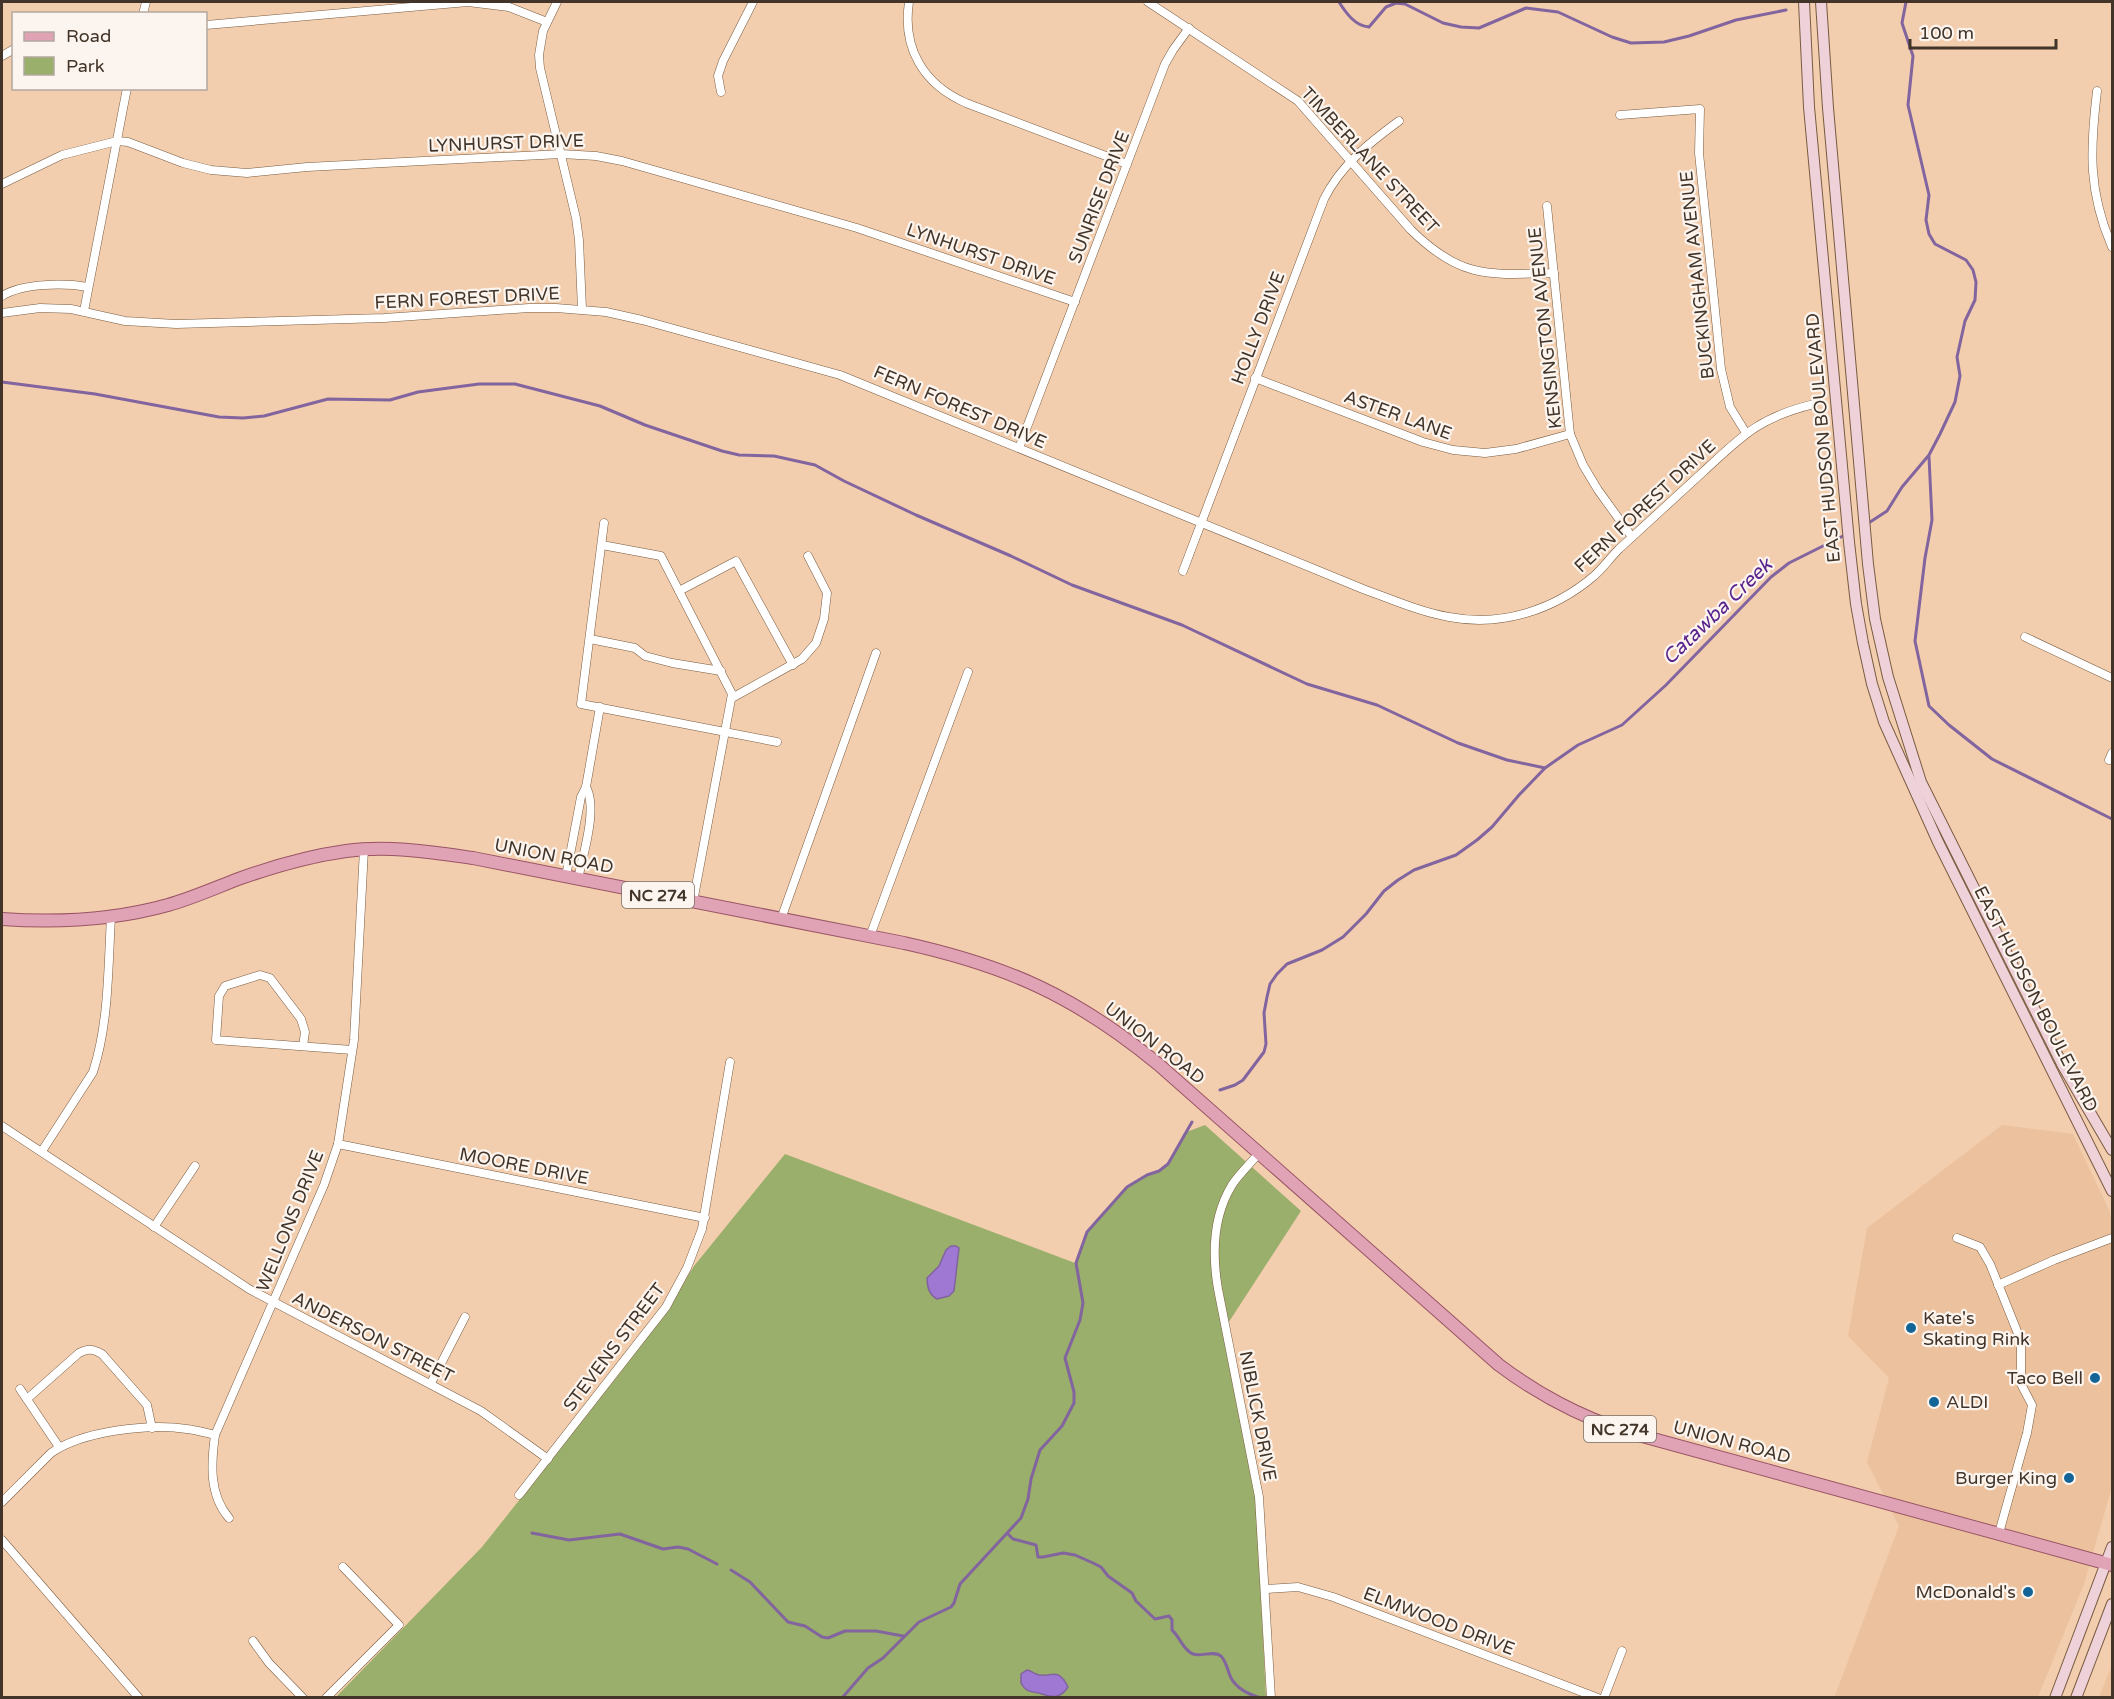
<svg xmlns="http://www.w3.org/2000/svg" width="2114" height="1699" font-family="'Varela Round',sans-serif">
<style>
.built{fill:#ecc29e}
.green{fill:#9aaf6b}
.water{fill:#9e78d2;stroke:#82649f;stroke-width:1.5}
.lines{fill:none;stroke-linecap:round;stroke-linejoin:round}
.stream{stroke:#82649f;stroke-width:3}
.minor-casing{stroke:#795b3f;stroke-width:9}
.secondary-casing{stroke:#795b3f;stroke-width:12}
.primary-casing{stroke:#9a5464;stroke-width:14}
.minor{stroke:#fff;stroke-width:8}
.secondary{stroke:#efd1da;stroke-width:10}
.primary{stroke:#dfa3b5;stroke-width:12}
.poi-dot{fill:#146597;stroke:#fcf5ef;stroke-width:2}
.labels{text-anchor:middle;stroke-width:4.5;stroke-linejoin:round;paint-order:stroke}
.shield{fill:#fcf5ef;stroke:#7a6e64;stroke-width:1.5}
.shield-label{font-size:16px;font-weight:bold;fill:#423428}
.street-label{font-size:18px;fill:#423428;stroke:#fcf5ef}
.poi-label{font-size:18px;fill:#423428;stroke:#fcf5ef;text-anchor:end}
.water-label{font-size:20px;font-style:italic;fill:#5a248e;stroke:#fcf5ef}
</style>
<rect width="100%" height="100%" fill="#f2ceaf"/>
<!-- built -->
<g class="built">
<polygon points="2002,1125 2073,1134 2110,1212 2112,1225 2112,1487 2084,1584 2038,1697 1834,1698 1899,1526 1867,1462 1889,1378 1848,1336 1867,1228"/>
<polygon points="2112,1665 2112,1697 2099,1697"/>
</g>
<!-- green -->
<polygon class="green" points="1205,1125 1301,1211 1223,1331 1256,1498 1266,1697 335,1698 482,1547 616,1378 667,1311 694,1266 785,1154 1075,1263 1087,1232 1094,1222 1127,1187 1147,1175 1159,1171 1168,1164 1184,1133"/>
<!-- water -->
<g class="water">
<path d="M951,1246h5l3,2 -5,43 -5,5 -12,3c-8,-4 -10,-13 -10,-21l12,-12 7,-16z"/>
<path d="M1027,1670c3,0 6,3 9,4 13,6 21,-10 32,13 -7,11 -15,11 -26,7 -10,-3 -16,-1 -21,-11v-9z"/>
</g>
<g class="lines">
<!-- stream -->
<g class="stream">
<path d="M1339,2c7,11 16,24 30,25l17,-20 10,-4 9,1 38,19 18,4 18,1 47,-20 32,4 54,25 19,6 33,-1 25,-6 47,-16 50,-10"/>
<polyline points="2,382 95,394 219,417 243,418 264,416 328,399 390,400 418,392 479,384 515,384 600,406 645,425 722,451 739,455 774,456 815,465 844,481 916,515 1011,556 1072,585 1182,625 1307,684 1377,705 1458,743 1507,760 1545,768"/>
<polyline points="1929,457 1932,520 1925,558 1915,641 1929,706 1949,725 1992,759 2112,819"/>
<polyline points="1867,524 1887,511 1902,487 1929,455 1940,434 1955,402 1960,376 1957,357 1965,321 1975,300 1976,282 1973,270 1966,260 1935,244 1929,234 1926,220 1929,195 1908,105 1913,56 1902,23 1906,2"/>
<polyline points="1220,1090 1235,1085 1243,1080 1264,1052 1266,1044 1264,1013 1267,997 1270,984 1277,974 1287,964 1322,950 1343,937 1366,914 1384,891 1398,880 1414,870 1456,855 1477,840 1492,827 1519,795 1545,768 1578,745 1622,725 1666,685 1771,577 1789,563 1845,535"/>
<polyline points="532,1533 569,1540 620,1534 663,1549 678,1547 688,1549 717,1564"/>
<path d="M1008,1534l5,5 23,6 2,12h5l20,-4 12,2 18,8 8,4 7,9 24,17 4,8 19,18 14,-3 3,4v10c8,7 11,20 21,24 9,3 20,-4 28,2 4,4 6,11 8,17 4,13 18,21 32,25"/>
<polyline points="731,1570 750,1582 788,1622 805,1626 822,1637 828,1638 845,1631 876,1631 903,1636"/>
<polyline points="842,1698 868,1668 883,1658 919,1622 951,1607 954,1603 960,1584 1021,1518 1028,1499 1031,1479 1040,1450 1062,1426 1074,1403 1074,1392 1065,1358 1080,1320 1083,1303 1076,1263 1087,1232 1127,1187 1147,1175 1159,1171 1168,1164 1192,1122"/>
</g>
<!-- minor casing -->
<g class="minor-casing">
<g id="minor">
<polyline points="557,2 543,31 539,55 540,68 576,218 579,240 582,309"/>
<path d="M909,2c-7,46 14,82 57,101l161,61"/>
<path d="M1148,2l150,99 113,129c50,49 77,45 143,43"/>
<polyline points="143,14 146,2"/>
<polyline points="206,25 468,2 509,7 547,22"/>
<polyline points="2,56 14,49"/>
<path d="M2097,91c-7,59 -9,100 15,156"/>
<polyline points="721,92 718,76 723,61 753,2"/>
<polyline points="1620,115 1700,109 1699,153 1721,369 1730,407 1746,433"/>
<polyline points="2,184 62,155 117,141 128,142 183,163 211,170 247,173 307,167 561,154 596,156 622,161 857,228 1075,302"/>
<polyline points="1547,206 1570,434 1583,465 1598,490 1632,537"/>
<path d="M2,296c21,-13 62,-13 86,-9"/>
<polyline points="84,311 127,88"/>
<path d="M2,313l38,-5 31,1 54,12 51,3 208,-6 145,-10h27l50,4 36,8 198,55 523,214c28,10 57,23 86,28 53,10 105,-7 145,-41 9,-8 16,-18 25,-27 28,-26 56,-51 84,-77 40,-37 57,-55 111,-68"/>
<polyline points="1255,378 1423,442 1453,450 1485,453 1516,449 1570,434"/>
<polyline points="1019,448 1165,64 1173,50 1189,28"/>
<polyline points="604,523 581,704 777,742"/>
<polyline points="602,545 661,556 732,694 693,902"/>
<path d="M1183,571l141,-372c17,-34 45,-56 75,-78"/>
<polyline points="679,591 736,561 793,665"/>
<polyline points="2025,637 2112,678"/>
<polyline points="590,639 635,648 645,656 672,663 721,671"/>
<polyline points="732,698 802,659 816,643 824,619 827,593 808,556"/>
<polyline points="2109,760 2112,753"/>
<polyline points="566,876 581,797 586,787 600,707"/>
<path d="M578,879c5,-24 20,-71 8,-92"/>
<polyline points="781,919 876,653"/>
<polyline points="870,936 968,672"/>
<polyline points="303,1046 305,1032 301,1019 270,978 260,975 225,986 219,996 216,1040 352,1050"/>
<polyline points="2,1126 249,1289 481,1411 548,1459"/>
<polyline points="338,1144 705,1218"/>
<path d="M42,1151l51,-79c16,-49 15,-104 18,-155"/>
<path d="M1259,1153c-9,11 -20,21 -27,32 -19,31 -20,69 -14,104l41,208 12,201"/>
<polyline points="154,1227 195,1166"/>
<polyline points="1957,1238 1980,1247 1990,1264 2021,1341 2021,1384 2032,1405 2027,1433 1999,1533"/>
<polyline points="1998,1285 2054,1260 2112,1238"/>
<polyline points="431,1383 465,1317"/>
<polyline points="20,1389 59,1447"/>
<path d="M27,1399l52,-46c9,-5 14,-4 23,1l45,51 5,23"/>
<polyline points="519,1495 666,1307 687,1268 702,1229 730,1062"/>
<path d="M2,1502l49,-49c31,-22 99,-30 136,-24 10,1 19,4 28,6"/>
<path d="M229,1518c-20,-23 -18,-54 -14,-83l109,-250 14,-41 16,-104 10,-191"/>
<polyline points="2,1540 139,1698"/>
<polyline points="1266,1589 1298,1587 1333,1597 1598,1698"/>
<polyline points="253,1641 269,1663 303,1698"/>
<polyline points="326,1698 399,1625 343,1567"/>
<polyline points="1604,1698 1622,1651"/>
</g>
</g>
<!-- secondary casing -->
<g class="secondary-casing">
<g id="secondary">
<polyline points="1804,2 1809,107 1849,542 1856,604 1863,643 1872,684 1884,722 1938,842 2112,1191"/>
<polyline points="1821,2 1828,108 1868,564 1875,619 1888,677 1921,782 2063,1066 2112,1150"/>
<polyline points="2055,1698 2112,1547"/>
<polyline points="2076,1698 2112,1604"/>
</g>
</g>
<!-- primary casing -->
<g class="primary-casing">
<path id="primary" d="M2,919c56,4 112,1 166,-14 25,-7 49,-18 73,-27 34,-12 69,-22 105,-27 42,-6 85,1 127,7l431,85c104,23 171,53 254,121l341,301c40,30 78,50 125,66l488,134"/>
</g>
<!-- minor -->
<use href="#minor" class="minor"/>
<!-- secondary -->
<use href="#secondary" class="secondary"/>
<!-- primary -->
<use href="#primary" class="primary"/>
</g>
<!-- markers -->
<g class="poi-dot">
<circle cx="1911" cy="1328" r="6"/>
<circle cx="2095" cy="1378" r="6"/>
<circle cx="1934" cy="1402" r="6"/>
<circle cx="2069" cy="1478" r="6"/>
<circle cx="2028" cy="1592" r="6"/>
</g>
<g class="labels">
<!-- shield labels -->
<g class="shield">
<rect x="622" y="882" width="72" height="26" rx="4.5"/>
<rect x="1584" y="1416" width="72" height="26" rx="4.5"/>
</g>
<g class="shield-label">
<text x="658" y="901">NC 274</text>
<text x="1620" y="1435">NC 274</text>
</g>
<!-- street labels -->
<g class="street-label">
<text transform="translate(506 143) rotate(-2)" y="6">LYNHURST DRIVE</text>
<text transform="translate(1370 160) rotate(47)" y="6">TIMBERLANE STREET</text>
<text transform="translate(1099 197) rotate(-69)" y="6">SUNRISE DRIVE</text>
<text transform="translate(981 254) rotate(19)" y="6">LYNHURST DRIVE</text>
<text transform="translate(1697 275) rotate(-96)" y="6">BUCKINGHAM AVENUE</text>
<text transform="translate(467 298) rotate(-3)" y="6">FERN FOREST DRIVE</text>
<text transform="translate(1258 328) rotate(-69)" y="6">HOLLY DRIVE</text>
<text transform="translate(1545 328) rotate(-96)" y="6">KENSINGTON AVENUE</text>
<text transform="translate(960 407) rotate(23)" y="6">FERN FOREST DRIVE</text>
<text transform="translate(1398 415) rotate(20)" y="6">ASTER LANE</text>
<text transform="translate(1823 438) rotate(-95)" y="6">EAST HUDSON BOULEVARD</text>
<text transform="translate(1645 506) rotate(-43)" y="6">FERN FOREST DRIVE</text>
<text transform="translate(554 856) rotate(11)" y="6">UNION ROAD</text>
<text transform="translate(2036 999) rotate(63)" y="6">EAST HUDSON BOULEVARD</text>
<text transform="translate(1155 1043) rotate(38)" y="6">UNION ROAD</text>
<text transform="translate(524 1166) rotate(11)" y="6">MOORE DRIVE</text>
<text transform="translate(290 1221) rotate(-68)" y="6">WELLONS DRIVE</text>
<text transform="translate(373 1337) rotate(27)" y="6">ANDERSON STREET</text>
<text transform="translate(614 1347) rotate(-53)" y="6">STEVENS STREET</text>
<text transform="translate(1258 1416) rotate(79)" y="6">NIBLICK DRIVE</text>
<text transform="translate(1732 1442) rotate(15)" y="6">UNION ROAD</text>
<text transform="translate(1439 1621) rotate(21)" y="6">ELMWOOD DRIVE</text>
</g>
<!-- poi labels -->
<g class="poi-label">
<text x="1923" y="1324" text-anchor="start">Kate's<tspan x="1923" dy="21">Skating Rink</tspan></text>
<text x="2083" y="1384">Taco Bell</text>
<text x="1946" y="1408" text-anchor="start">ALDI</text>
<text x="2057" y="1484">Burger King</text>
<text x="2016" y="1598">McDonald's</text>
</g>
<!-- water labels -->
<g class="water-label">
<text transform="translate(1717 611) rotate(-44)" y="7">Catawba Creek</text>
</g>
</g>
<!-- border -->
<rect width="2114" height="1699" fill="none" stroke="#423428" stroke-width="6"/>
<!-- legend -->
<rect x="12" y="12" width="195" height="78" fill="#fcf5ef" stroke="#b2a89f" stroke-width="1.5"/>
<rect x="24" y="32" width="30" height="9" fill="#dfa3b5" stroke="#b2a89f" stroke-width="1.5"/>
<text x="66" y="42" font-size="18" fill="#423428">Road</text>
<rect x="24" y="57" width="30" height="18" fill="#9aaf6b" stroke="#b2a89f" stroke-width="1.5"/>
<text x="66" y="72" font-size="18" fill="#423428">Park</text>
<!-- scale -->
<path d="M1910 39v9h146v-9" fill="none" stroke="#423428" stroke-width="3"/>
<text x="1919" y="39" font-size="18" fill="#423428" stroke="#fcf5ef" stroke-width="4.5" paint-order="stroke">100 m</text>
</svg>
